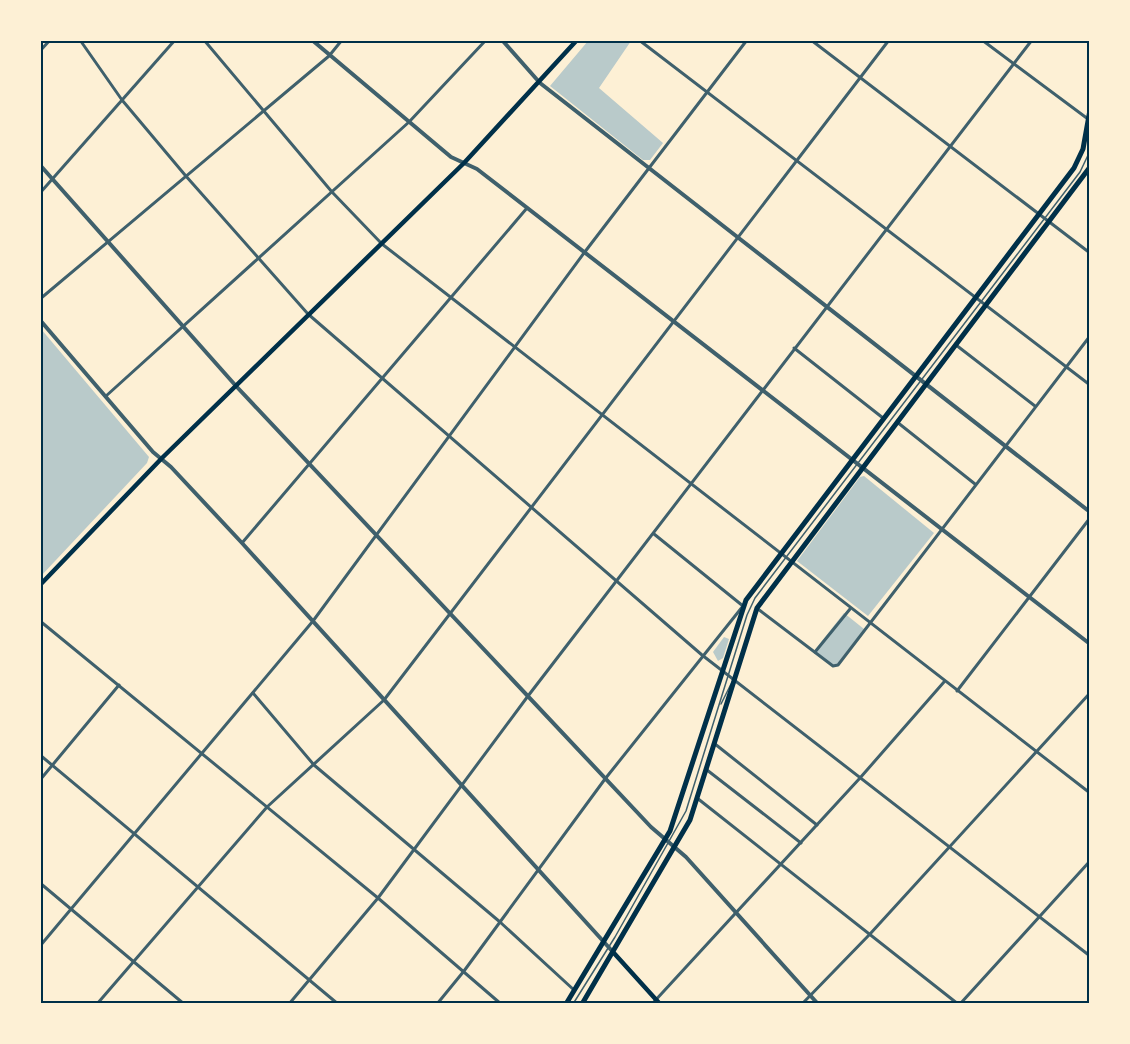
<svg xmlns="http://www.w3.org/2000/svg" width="1130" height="1044" font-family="'Zilla Slab',serif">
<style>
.green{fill:#b9caca}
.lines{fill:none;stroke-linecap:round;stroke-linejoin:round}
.service{stroke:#3f606c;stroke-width:1.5}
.minor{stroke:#3f606c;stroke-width:3}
.tertiary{stroke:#3f606c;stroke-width:4}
.secondary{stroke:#003049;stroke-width:4.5}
.primary{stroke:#003049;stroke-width:5}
.neatline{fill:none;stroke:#003049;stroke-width:2}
</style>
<rect width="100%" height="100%" fill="#fdf0d5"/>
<!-- green -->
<g class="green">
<polygon points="588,41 631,41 599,88 663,143 650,160 643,160 550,86"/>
<polygon points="41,329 149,457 147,463 41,576"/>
<polygon points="864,476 934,533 868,616 797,561 860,477"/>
<polygon points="844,613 864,629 835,667 814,651"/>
<polygon points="724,637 729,639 723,658 718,661 713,652"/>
</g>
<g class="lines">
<!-- service -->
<g class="service">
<polyline points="721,704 731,684"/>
<polyline points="573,1004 615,937 686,811 747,615 755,598 1080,172 1090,151"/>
</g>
<!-- minor -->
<g class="minor">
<polyline points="80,40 122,100 185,175 308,314 702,655 1090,956"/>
<polyline points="204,40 332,192 382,244 1090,793"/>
<polyline points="639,40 1090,385"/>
<polyline points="811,40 1090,253"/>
<polyline points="982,40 1088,119"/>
<polyline points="40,51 50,40"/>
<polyline points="40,193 175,40"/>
<polyline points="40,299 329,56 342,40"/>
<polyline points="956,345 1035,406"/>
<polyline points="794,348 883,418"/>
<polyline points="106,396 409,122 486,40"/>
<polyline points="897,422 975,484"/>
<polyline points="242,543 527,208"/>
<polyline points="758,609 833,666 838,665 1090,336"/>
<polyline points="40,621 378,898 501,1004"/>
<polyline points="815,652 850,609"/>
<polyline points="957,691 1090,518"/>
<polyline points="253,693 314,765 500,922 574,990"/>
<polyline points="715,744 817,825"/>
<polyline points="40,755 338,1004"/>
<polyline points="707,770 801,843"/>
<polyline points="40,780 119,685"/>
<polyline points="697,798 958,1004"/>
<polyline points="40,883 184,1004"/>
<polyline points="40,946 313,621 584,253 747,40"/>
<polyline points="97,1004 267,807 384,700 889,40"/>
<polyline points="289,1004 378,898 528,696 1032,40"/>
<polyline points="437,1004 464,971 605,779 743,606 654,534"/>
<polyline points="652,1004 860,778 944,682"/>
<polyline points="802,1004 870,934 1090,693"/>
<polyline points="960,1004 1090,861"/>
</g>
<!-- tertiary -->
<g class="tertiary">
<polyline points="312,40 451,157 477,169 1090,644"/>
<polyline points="502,40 540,83 1090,512"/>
<polyline points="40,165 236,386 651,827 686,857 818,1004"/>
<polyline points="40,320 153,452 171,467 242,543 613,952"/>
</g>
<!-- secondary -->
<g class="secondary">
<polyline points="40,585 162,458 464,163 577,40"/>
<polyline points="613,952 660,1004"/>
</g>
<!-- primary -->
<g class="primary">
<polyline points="566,1004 670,831 746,600 1074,168 1083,149 1090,110"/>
<polyline points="582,1004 690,820 757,608 1090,167"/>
</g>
</g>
<!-- border -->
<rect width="1130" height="1044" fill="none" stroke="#fdf0d5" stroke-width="84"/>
<rect x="42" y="42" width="1046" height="960" class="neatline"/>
</svg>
